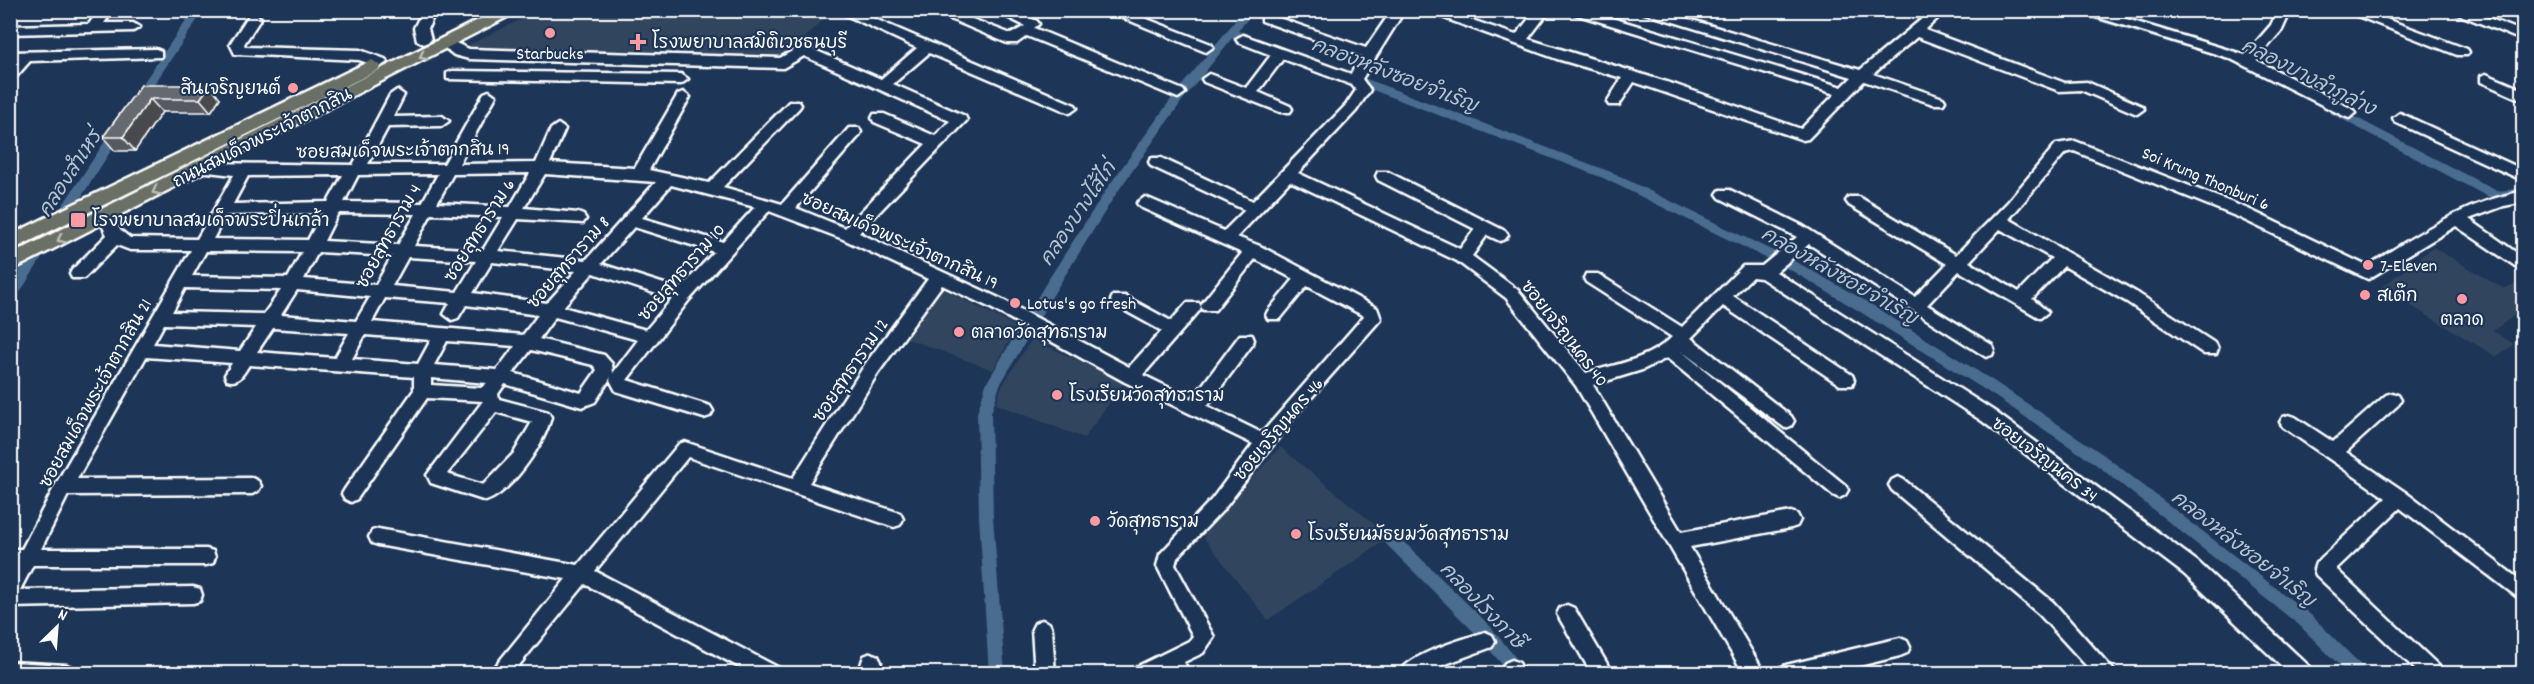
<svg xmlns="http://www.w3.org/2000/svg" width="2534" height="684" font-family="Dekko,'Playpen Sans Thai',sans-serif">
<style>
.built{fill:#33455e}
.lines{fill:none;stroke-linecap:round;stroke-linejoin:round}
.canal{fill:#486c8f;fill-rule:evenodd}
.minor-casing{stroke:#fff;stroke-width:5}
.major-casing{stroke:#fff;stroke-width:5}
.minor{fill:#1d3557;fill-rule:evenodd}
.major{fill:#6b7065;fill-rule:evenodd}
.wall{fill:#575a60;stroke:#fff;stroke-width:1.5}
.shaded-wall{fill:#474a4e;stroke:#fff;stroke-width:1.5}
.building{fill:#656970;stroke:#fff;stroke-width:1.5}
.oneway{stroke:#bcbfba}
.poi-dot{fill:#ff9aa2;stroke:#1d3557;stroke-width:2}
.labels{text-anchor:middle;stroke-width:4.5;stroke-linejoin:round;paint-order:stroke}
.poi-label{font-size:18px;fill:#fff;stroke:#1d3557;text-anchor:start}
.street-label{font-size:18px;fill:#fff;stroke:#1d3557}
.water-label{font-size:20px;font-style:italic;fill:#b6c4d2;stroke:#1d3557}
</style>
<rect width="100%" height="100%" fill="#1d3557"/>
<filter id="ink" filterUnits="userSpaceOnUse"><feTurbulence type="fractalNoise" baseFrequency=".0167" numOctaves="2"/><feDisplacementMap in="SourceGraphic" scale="12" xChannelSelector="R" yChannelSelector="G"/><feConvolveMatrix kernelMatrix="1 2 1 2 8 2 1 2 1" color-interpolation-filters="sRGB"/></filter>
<g filter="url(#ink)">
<!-- built -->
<g class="built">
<polygon points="538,11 578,11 826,17 783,59 459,50"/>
<polygon points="2433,247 2504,289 2523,280 2523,309 2493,331 2514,344 2497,357 2381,288"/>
<polygon points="935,285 1017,327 993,370 900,336"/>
<polygon points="1032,339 1124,382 1084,438 996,404 1002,386"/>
<polygon points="1280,447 1390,537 1268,620 1204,538 1206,531"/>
</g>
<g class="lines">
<!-- canal -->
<g class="canal">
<polygon points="193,10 204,10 143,101 135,101 133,98 135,95"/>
<polygon points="1244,10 1255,10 1238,31 1261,39 1261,45 1253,45 1233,37 1182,101 1116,194 1056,290 1000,385 991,413 993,517 1005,674 989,674 979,517 977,413 986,384 1046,283 1108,187 1174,95"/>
<polygon points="2061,10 2081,10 2187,40 2189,43 2183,47"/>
<polygon points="1348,72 1611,172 1802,265 1864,300 1995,382 2104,455 2311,615 2365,669 2367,674 2348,674 2299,625 2094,463 1985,390 1854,308 1792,271 1603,178 1344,79 1344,73"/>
<polygon points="2334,106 2497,191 2524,188 2524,197 2492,199 2330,113 2328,110"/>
<polygon points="119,125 125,129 123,132 15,300 10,301 10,285 115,126"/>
<polygon points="1391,532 1396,534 1489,625 1529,674 1510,674 1477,635 1386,544 1384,539 1386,534"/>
</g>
<!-- minor casing -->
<g class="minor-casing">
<g id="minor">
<polygon points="99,10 112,12 104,23 133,23 140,27 133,31 10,34 10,26 89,24"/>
<polygon points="423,10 436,10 428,28 431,40 424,44 417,40 414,28"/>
<path d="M835,10h19l221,95 2,3 -7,5 -5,-2 -136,-58 -36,31 72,32 2,4 -108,113 142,66 128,68 33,-36 -49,-27 -2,-4 2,-4h12l46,25 16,-18h12l2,4 -2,4 -56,64 49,24 48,-64h12l2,5 -2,5 -45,61 55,27 102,-117 -57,-30 -27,33h-12l-2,-4 2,-4 26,-32 -39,-20 -40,51h-12l-2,-4 2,-4 39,-49 -102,-46 -3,-4 8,-6 5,2 74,32 21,-21 -94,-44 -2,-4 2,-4h10l92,43 93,-96 10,-15 -4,-5 -69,-26 -25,33 32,14 2,3 -2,3h-10l-76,-30 -2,-3 7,-5 37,14 25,-33 -33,-13 -2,-3 7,-4 108,39 10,-18 -99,-35v-6l5,-1 99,34 26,-38h13l-43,69 8,11 -14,21 -58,62 162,76 15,-20 -97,-49 -2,-4 2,-4h10l117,59 3,4 -3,4 -5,2 -13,-6 -15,21 46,34 68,83c28,-8 64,-14 86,-36l-86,-55 -2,-4 2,-4h12l84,53 61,-61h19l35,-29 -77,-39 -3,-4 3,-4h10l73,36 112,71 32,-33 -98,-59 -3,-4 3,-4h10l97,58 52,-53 48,-58 19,-3 173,68 119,57c52,-32 95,-63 157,-75v11l-20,4 -35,13 55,39v14l-68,-46 -88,53 -130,-62 -164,-66 -9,2 -56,66 130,75 77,50 2,5 -2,5h-12l-77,-52 -63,-36 -32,33 16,13 -8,6 -81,-47 -32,34 65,40 2,5 -2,5 -6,2 -177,-113 -33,28 218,139 204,151 113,106 3,6h-24l-106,-100 -202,-153 -221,-143 -9,-1 -19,19 119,79 2,5 -2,5h-12l-117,-79 -32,32 100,78 3,5 -3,5 -6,2 -105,-78 165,135 3,5 -3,5 -6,3 -6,-3 -166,-137 -25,12 -49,15 88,147 110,-20 6,2 3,6 -3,6 -6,2 -101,19 75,127h-21l-168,-288 -70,-88 -49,-37 -167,-80 -53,56 23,9 117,62 4,11 -86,97 -71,93 -47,49 -2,7 39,72 -11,16 -19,9 6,12h-20l-2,-4 -6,4h-31l3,-6 55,-27 4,-5 -36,-70 3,-12 52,-55 41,-55 -128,-62 -136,-75 -47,-22 -64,88 -69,110 91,30 3,6 -3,6 -6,2 -206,-70 -93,114 184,97 3,6h-30l-167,-90 -73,90h-23l77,-95 -188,-34 -6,-2 -3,-6 3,-6 6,-2 200,36 101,-121 6,-2 108,36 73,-115 62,-84 -85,-40 -74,-28 -80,89 -62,80 83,26 3,5 -3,5 -6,2 -88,-27 -6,-11 1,-3 -16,25 -13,5 -77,-23 -7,10 1,5 49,13 3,5c-6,26 -39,75 -65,84l-55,-18 -4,-8 56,-74 -56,-3 -70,101 -6,3 -6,-3 -3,-5 3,-5 69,-99v-13l-165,-12c-6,9 -10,19 -22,15l-2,-5 7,-12 -86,-6 -69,122 175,-1 6,3 3,5 -3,5 -6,3 -184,1 -27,54h165l7,2 2,6 -2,6 -7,2h-173l-13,25 173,-3 7,2 2,6 -2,6 -7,2 -183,4v-35l4,-7h-4v-16h12l35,-67 134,-232h-61l-13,-5 -33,33h-12l-2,-4 2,-4 35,-35 -9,-18 3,-4h10l9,17 10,8 67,1 37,-64 -35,-4 -2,-4 2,-4 154,2 37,-70 7,-5 7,5 -11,22 49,-1 7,5 -7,5 -54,1 -20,37h76l40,-71 5,-2 7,5 -37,68 77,-1 15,-34 7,-5 7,5 -15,34 85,5 43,-74 5,-2 7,5 -41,73 60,13 80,-81h10l2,3 -2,3 -76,79 59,17 67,-76h10l2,4 -2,4 -63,72 49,20 81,-84 -52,-22 -2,-4 2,-4h10l51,22 15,-15 -146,-65 -21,12 -314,-9 -15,-4 -14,-11 7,-5 22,10 311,9 23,-13 78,34 36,-31zM530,173l-20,34 -73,-4 16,-29zM438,174l-16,29 -78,-1 14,-27zM545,174l111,8 -70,78 -88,-9 20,-32 65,4 3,-4 -3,-4 -5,-2 -54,-5zM343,175l-15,27 -95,2 15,-28zM671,185l84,22 -32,35 -81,-24zM322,213l-14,27 -95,-1 13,-24zM338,213l78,1 -18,31 -74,-4zM431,214l72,3 -20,33 -69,-4zM634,227l80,25 -34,37 -79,-25zM2000,229l52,29 -33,34 -50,-30zM206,251l96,1 -14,26 -96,-2zM318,252l74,4 -16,29 -72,-6zM408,257l68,4 -19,31 -65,-6zM492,262l84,9 -29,32 -74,-10zM593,273l79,26 -26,31 -83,-23zM185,288l96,2 -17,24 -92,-2zM297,290l73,7 -14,24 -75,-6zM385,298l65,5 -6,11 8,6 6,-2 8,-13 72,10 -15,20 -151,-13zM555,317l83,23 -25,33 -1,-9 -8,-9 -65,-16zM164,324l92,3 -16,24 -87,-7zM273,328l76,5 -14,25 -78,-6zM365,335l66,5 -13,24 -66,-5zM447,341l68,5 -18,24 -63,-5zM531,350l62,15 4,5 -16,23 -68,-20zM431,378l56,5 -6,5 -50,-3zM496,412l36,10 -18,31 -31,32 -36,-11z"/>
<polygon points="929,10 949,10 1011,34 1025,26 993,10 1012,10 1037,21 1039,24 1034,28 1183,90 1185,93 1178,98 1173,96 1027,36 1017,43 1007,43"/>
<polygon points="1104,10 1124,10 1211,44 1213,47 1206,52 1201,50"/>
<polygon points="1422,10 1443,10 1516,35 1536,10 1550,10 1528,39 1676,85 1801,129 1835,94 1562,10 1585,10 1842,87 1852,77 1635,10 1658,10 1860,70 1923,18 1913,10 1932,10 1937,19 1925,30 2065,83 2087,82 2142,106 2144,109 2137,114 2081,90 2059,91 1917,37 1873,74 1943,98 1945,101 1943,104 1933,104 1864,81 1808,139 1803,140 1634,82 1619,105 1609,105 1607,102 1622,78 1557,59"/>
<polygon points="2074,10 2097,10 2245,55 2271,25 2278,10 2291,10 2282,30 2256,60 2354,110 2356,113 2349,118 2344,116 2229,58"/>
<polygon points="2342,10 2362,10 2467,49 2469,52 2467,55 2457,55"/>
<polygon points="2448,10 2468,10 2524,32 2524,41"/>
<polygon points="254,14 261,18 244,44 245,47 360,50 385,59 387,62 380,67 359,60 235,54 230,44 249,15"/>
<polygon points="156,49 161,51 161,57 30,61 15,78 10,80 10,66 14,62 10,62 10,52"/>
<polygon points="452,71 681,74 688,79 681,84 447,79 447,73"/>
<polygon points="2486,74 2524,90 2524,101 2481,82 2481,76"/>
<polygon points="2400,113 2524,170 2524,181 2395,122 2393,118"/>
<polygon points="2392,393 2398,395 2401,400 2398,405 2346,452 2405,492 2524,583 2524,602 2400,508 2336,569 2441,668 2444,674 2420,674 2316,575 2314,569 2316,563 2386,498 2283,427 2280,422 2283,417 2289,415 2295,417 2333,442 2386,395"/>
<polygon points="1898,477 1904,480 2053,602 2117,674 2094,674 2039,614 1892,490 1889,485 1892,480"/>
<polygon points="1567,605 1574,608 1613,674 1592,674 1557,614 1560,608"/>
<polygon points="1042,620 1049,623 1052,629 1055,674 1035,674 1032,629 1035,623"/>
<path d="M1485,632l7,3 3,6 -3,6 -49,18 -15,9h-29c9,-20 65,-35 86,-42z"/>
<polygon points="1900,638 1907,641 1910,647 1907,653 1900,656 1826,674 1776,674 1779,668 1786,665"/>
<polygon points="871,653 878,656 881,662 878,674 858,674 864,656"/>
<polygon points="1512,660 1519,663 1525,674 1504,674 1502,669 1505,663"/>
<polygon points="10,662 67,665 74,668 77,674 10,674"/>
</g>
</g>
<!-- major casing -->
<g class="major-casing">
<g id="major">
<polygon points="498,10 521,10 10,271 10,255"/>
<polygon points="372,60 381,66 378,70 10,251 10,235"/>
</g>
</g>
<!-- minor -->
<use href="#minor" class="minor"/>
<!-- major -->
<use href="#major" class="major"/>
</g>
<!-- wall -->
<polygon class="wall" points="141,85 220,98 211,112 162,112 135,151 115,151 103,137"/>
<!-- shaded-wall -->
<g class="shaded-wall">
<polygon points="210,85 220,98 211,112 200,99"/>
<polygon points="150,99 162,112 135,151 123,137"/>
</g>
<!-- building -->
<polygon class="building" points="141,85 210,85 200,99 150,99 123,137 103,137"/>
<!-- one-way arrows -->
<defs><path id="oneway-chevron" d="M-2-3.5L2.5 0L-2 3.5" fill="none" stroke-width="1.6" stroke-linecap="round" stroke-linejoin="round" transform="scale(1.5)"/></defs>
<g class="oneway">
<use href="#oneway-chevron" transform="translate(423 56) rotate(153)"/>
<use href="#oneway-chevron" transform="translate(156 191) rotate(153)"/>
<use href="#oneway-chevron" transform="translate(61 239) rotate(153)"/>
</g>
</g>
<!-- markers -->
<g class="poi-dot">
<circle cx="550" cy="33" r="6"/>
<path d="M635 33h6v6h6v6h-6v6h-6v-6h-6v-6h6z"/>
<circle cx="293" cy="88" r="6"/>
<rect x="70" y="212" width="16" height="16" rx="3"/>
<circle cx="2368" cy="265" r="6"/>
<circle cx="2365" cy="295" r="6"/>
<circle cx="2462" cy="299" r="6"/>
<circle cx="1015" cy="303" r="6"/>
<circle cx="959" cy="332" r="6"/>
<circle cx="1057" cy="395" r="6"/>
<circle cx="1095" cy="521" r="6"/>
<circle cx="1296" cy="534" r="6"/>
</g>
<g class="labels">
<!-- poi labels -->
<g class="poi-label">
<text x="652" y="48">โรงพยาบาลสมิติเวชธนบุรี</text>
<text x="550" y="59" text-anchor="middle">Starbucks</text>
<text x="281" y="94" text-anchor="end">สินเจริญยนต์</text>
<text x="92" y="226">โรงพยาบาลสมเด็จพระปิ่นเกล้า</text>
<text x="2380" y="271">7-Eleven</text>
<text x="2377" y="301">สเต๊ก</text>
<text x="1027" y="309">Lotus's go fresh</text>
<text x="2462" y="325" text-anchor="middle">ตลาด</text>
<text x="971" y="338">ตลาดวัดสุทธาราม</text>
<text x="1069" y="401">โรงเรียนวัดสุทธาราม</text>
<text x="1107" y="527">วัดสุทธาราม</text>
<text x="1308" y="540">โรงเรียนมัธยมวัดสุทธาราม</text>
</g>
<!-- street labels -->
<g class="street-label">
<text transform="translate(262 137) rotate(-27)" y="6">ถนนสมเด็จพระเจ้าตากสิน</text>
<text transform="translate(403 150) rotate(-1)" y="6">ซอยสมเด็จพระเจ้าตากสิน 19</text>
<text transform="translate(2206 178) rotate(23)" y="6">Soi Krung Thonburi 6</text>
<text transform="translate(479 230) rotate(-58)" y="6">ซอยสุทธาราม 6</text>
<text transform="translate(388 236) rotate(-61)" y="6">ซอยสุทธาราม 4</text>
<text transform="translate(900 240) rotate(24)" y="6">ซอยสมเด็จพระเจ้าตากสิน 19</text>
<text transform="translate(568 262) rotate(-49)" y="6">ซอยสุทธาราม 8</text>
<text transform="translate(681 272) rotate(-49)" y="6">ซอยสุทธาราม 10</text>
<text transform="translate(1565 333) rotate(52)" y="6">ซอยเจริญนคร 40</text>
<text transform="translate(850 370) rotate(-56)" y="6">ซอยสุทธาราม 12</text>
<text transform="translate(95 393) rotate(-61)" y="6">ซอยสมเด็จพระเจ้าตากสิน 21</text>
<text transform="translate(1278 429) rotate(-50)" y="6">ซอยเจริญนคร 46</text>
<text transform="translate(2045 459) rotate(37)" y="6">ซอยเจริญนคร 34</text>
</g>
<!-- water labels -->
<g class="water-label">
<text transform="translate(1395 74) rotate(21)" y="7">คลองหลังซอยจำเริญ</text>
<text transform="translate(2309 76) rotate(27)" y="7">คลองบางลำภูล่าง</text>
<text transform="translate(69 173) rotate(-57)" y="7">คลองสำเหร่</text>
<text transform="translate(1077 213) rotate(-56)" y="7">คลองบางไส้ไก่</text>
<text transform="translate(1840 275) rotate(30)" y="7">คลองหลังซอยจำเริญ</text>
<text transform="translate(2244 548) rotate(38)" y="7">คลองหลังซอยจำเริญ</text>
<text transform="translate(1483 605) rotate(46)" y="7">คลองโรงภาษี</text>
</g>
</g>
<!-- margin -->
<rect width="2534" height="684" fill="none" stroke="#1d3557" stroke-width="36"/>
<rect x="18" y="18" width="2498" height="648" fill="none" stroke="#fff" stroke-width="2" filter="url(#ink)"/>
<!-- north arrow -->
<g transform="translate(57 627) rotate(25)" stroke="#1d3557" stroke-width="4.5" paint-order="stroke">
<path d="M0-4.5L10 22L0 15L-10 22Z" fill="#ffffff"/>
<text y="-9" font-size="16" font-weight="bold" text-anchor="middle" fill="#ffffff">N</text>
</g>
</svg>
